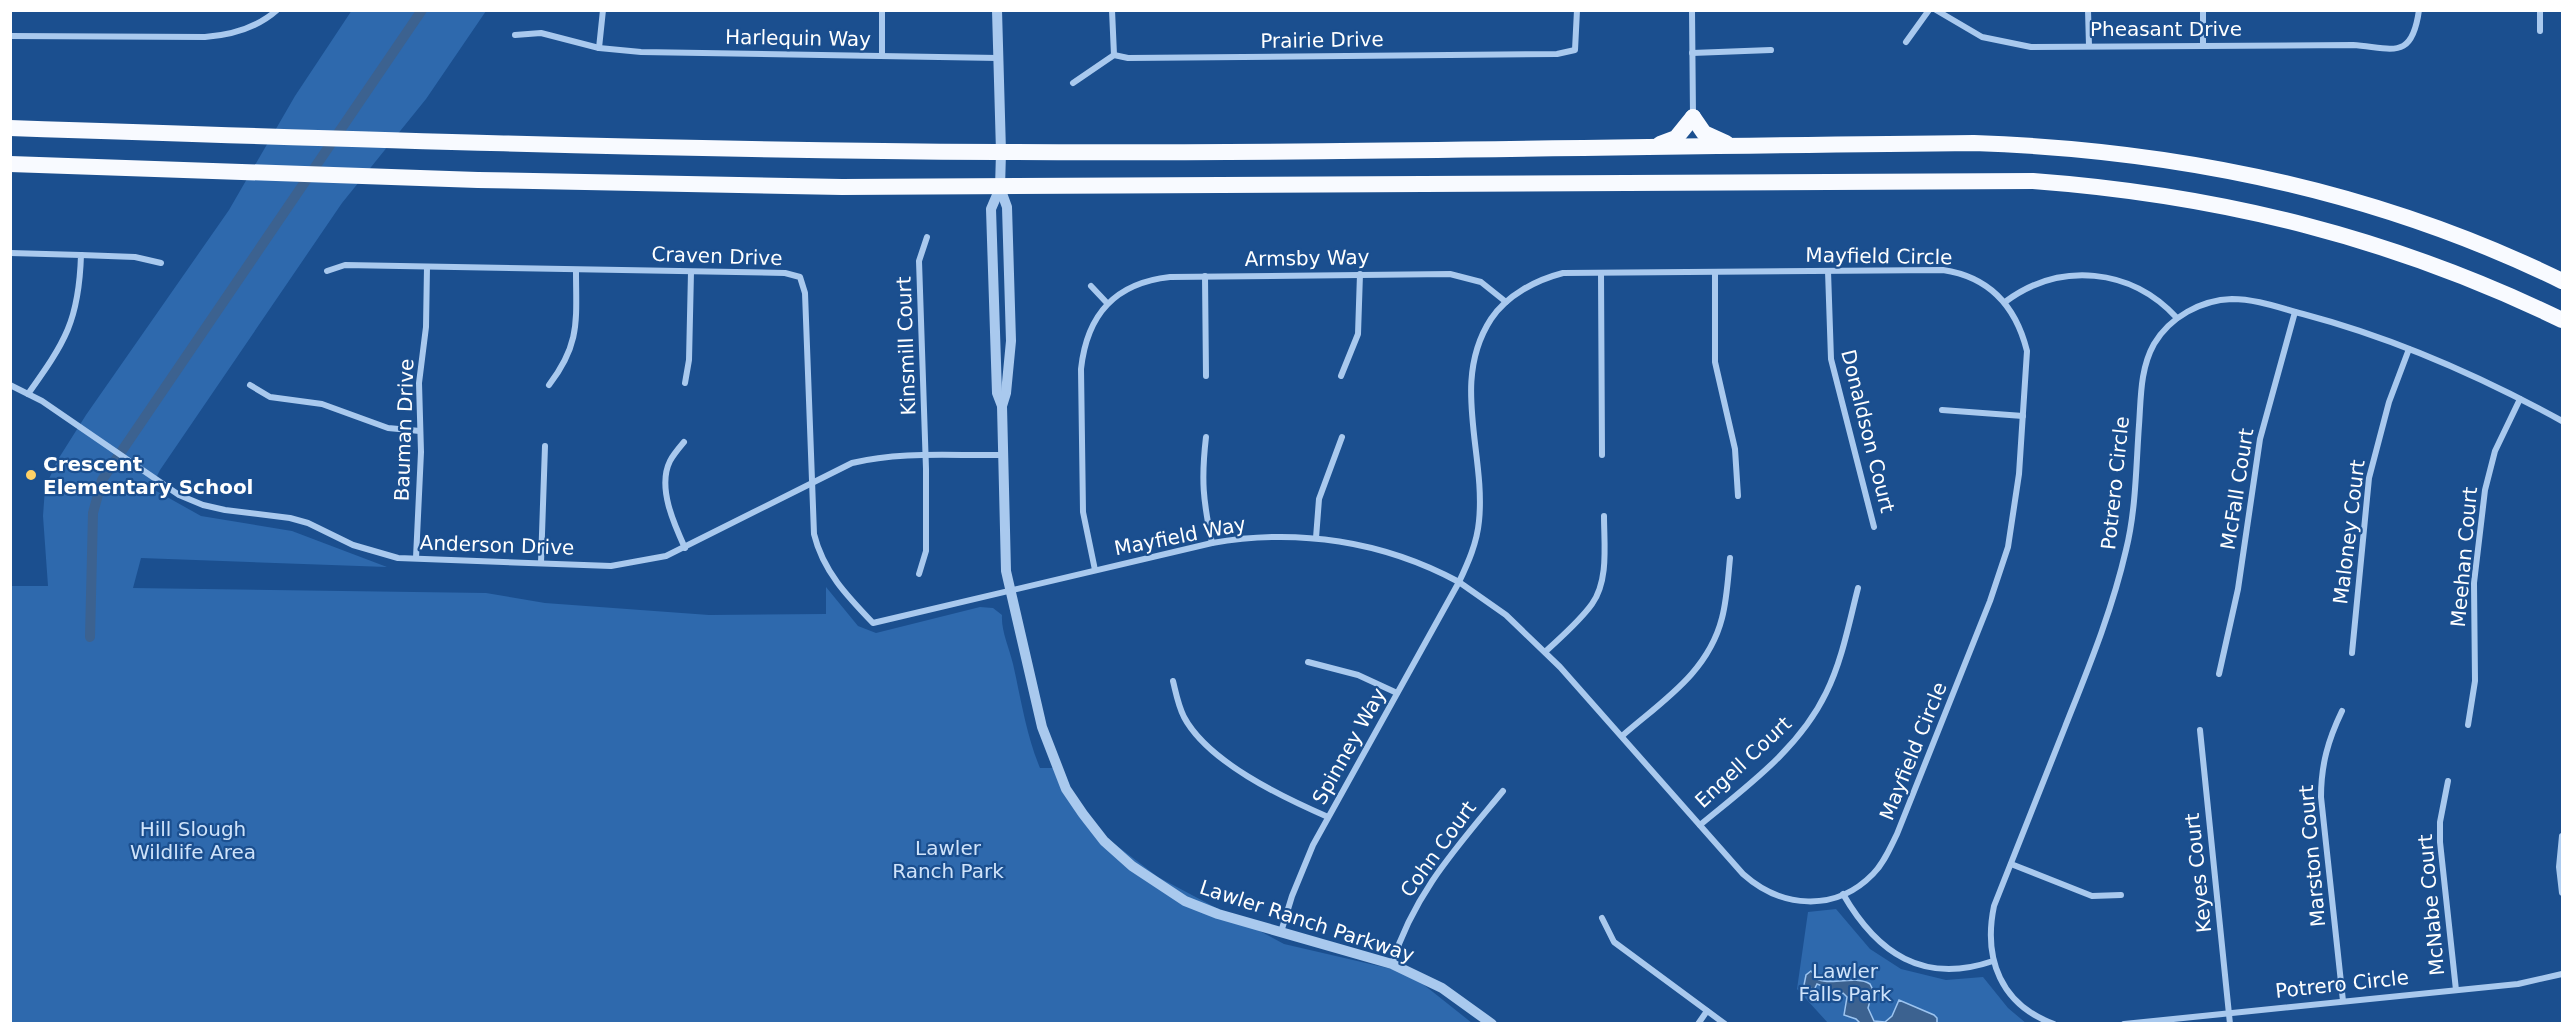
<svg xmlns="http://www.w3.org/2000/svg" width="2573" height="1034" font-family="'DejaVu Sans',sans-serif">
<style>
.green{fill:#2e69ad}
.water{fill:#3c6290;stroke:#9cc4f0;stroke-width:1.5}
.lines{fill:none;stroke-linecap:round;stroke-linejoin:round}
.canal{stroke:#3c6290;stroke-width:10}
.minor{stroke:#a9c9ee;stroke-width:6}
.tertiary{stroke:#a9c9ee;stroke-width:10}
.trunk{stroke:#f8faff;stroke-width:16}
.poi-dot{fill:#ffd166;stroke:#1b4f8f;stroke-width:2}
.labels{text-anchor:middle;stroke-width:4.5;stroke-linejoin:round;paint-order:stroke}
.street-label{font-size:20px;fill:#fff;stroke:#1b4f8f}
.poi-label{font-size:20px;font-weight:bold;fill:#fff;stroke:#1b4f8f;text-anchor:start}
.park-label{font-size:20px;fill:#cfe3fa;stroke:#1b4f8f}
</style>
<rect width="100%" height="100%" fill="#1b4f8f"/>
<!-- green -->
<g class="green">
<path d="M352,10l134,1 -60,88 -84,104 -182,267 -9,18 50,28 91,15 95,36 -246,-9 -8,30 353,5 59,10 164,12 117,-1v-27l32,39 18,7 104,-26 13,1 9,7c-1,16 7,32 11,49 8,35 13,70 27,104h22l17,49 79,60 126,67 125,29 63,50 -1461,1v-438h37l-5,-70 2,-28 12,-27 29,-46 143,-205 66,-114z"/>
<polygon points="1836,909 1870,949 1901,969 1946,980 1983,977 2008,1008 2027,1024 1828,1023 1797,989 1808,912"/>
</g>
<!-- water -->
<path class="water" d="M1811,971c2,2 4,5 6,8 10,7 39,-4 53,5l3,6 -5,18 6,13 11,1 7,-6 7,-16 35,15 3,3v5h-77l-4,-4 -12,-4 3,-18 -4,-4 -11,4 -5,-5 -2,-5 -8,-3 -3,6 -10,-5 2,-10z"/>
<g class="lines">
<!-- canal -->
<polyline class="canal" points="90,637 93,513 102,480 422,10"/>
<!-- minor -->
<g class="minor">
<polyline points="882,10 882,56"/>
<polyline points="1112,10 1114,55 1128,58 1557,54 1575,50 1577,10"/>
<polyline points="1692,10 1693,116"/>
<path d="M1936,10l46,27 49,10 322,-2c40,3 59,16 66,-35"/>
<polyline points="2088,10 2089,46"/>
<polyline points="2203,10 2203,45"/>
<polyline points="2540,10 2540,31"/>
<polyline points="515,35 541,33 599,48 641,52 998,58"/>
<path d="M10,36l195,1c26,-2 52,-9 72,-27"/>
<polyline points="1906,42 1929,10"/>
<polyline points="599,48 603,10"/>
<polyline points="1692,53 1771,50"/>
<polyline points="1073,83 1114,55"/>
<path d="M10,253l71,2c-2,66 -16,87 -53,139"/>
<polyline points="81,255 135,257 161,263"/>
<path d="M1943,270c47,7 73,37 84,81l-8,123 -11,73 -18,54 -93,233c-7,14 -13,29 -24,40 -38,39 -92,34 -130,0l-183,-207 -54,-52 -47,-33c9,-19 18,-39 20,-61 7,-68 -29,-139 12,-202 16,-24 45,-39 72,-46z"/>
<path d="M327,271l18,-6 440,8 15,4 5,16 9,241c9,37 33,62 59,89l339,-80c86,-15 171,-2 247,39l-146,263 -21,51 -11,36"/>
<polyline points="1828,271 1831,359 1874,527"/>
<polyline points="1715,272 1715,362 1735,449 1738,496"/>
<polyline points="1601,273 1602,455"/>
<polyline points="1205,276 1206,376"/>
<polyline points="1091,286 1107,303"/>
<path d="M2005,302c55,-41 126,-34 172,16"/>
<polyline points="1341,376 1358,334 1360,274"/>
<polyline points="685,383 689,360 691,272"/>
<path d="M10,385l32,16 137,94 24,10 22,5 65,8 18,5 45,22 45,13 213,8 55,-10 186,-93c50,-12 100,-7 150,-8"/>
<polyline points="250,385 270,397 322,404 388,428 420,431"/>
<path d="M549,385c32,-42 27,-65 27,-115"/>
<polyline points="1942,410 2023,416"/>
<path d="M1206,437c-5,43 -3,63 6,106"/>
<path d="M684,442c-5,6 -11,13 -14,19 -13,26 4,63 15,87"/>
<polyline points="1316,538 1319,499 1342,437"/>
<polyline points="416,558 421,452 419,383 426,327 427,267"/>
<polyline points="541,563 545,446"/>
<path d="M1095,570l-12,-58 -2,-143c6,-55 34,-86 89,-92l280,-3 31,8 25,20"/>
<polyline points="919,574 926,551 926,469 919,261 927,237"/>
<path d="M1545,652c16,-15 34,-30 47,-48 17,-24 12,-60 12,-88"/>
<polyline points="2352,653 2369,478 2389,402 2409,349"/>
<polyline points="1308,662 1358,675 1397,693"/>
<polyline points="2219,674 2238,589 2260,439 2295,312"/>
<path d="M1173,681c3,12 5,24 11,36 24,45 98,80 144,100"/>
<path d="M2342,711c-14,29 -21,54 -21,86l22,204"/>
<polyline points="2468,725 2475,681 2474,583 2485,490 2495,451 2520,399"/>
<polyline points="2200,730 2230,1024"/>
<path d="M1622,736c40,-35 86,-63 100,-118 5,-19 6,-40 8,-60"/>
<polyline points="2448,781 2440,822 2440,842 2456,990"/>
<path d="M1700,825c46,-38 99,-76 126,-132 16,-32 23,-70 32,-105"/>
<polyline points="2562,836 2559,867 2562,893"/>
<polyline points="2011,864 2092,896 2121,895"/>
<path d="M1843,894c34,59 80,91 150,67"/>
<polyline points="1602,918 1614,942 1725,1024"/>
<path d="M1392,964c22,-71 65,-117 111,-173"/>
<polyline points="1698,1024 1707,1011"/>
<path d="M2054,1024c-53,-19 -71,-65 -60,-118 24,-59 47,-119 71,-179 23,-58 47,-116 61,-177 10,-40 10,-84 13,-125 2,-27 1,-56 15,-81 16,-27 47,-44 78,-45 24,0 48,9 71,15 91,24 177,62 259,107"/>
<polyline points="2124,1024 2518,984 2562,974"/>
</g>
<!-- tertiary -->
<g class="tertiary">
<polyline points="997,10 1001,152 1000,188 991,209 997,393 1002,406 1006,571 1042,727 1066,789 1083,814 1104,841 1132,866 1185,901 1218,914 1392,964 1442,988 1492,1024"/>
<polyline points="1000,188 1007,207 1011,341 1006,393 1002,406"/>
</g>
<!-- trunk -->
<g class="trunk">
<polyline points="1693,117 1704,133 1726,143"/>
<path d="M10,128c329,11 658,22 987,24 326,2 651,-6 977,-9 204,7 404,48 588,138"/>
<polyline points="1660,144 1676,138 1693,117"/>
<path d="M10,164l468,16 364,7 1191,-6c188,14 360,57 529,139"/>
</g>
</g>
<!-- markers -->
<circle class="poi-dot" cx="31" cy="475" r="6"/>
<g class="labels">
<!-- street labels -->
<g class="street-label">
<text x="2166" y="36">Pheasant Drive</text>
<text transform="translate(798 38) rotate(1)" y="7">Harlequin Way</text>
<text transform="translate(1322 40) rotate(-1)" y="7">Prairie Drive</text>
<text transform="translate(717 256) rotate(2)" y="7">Craven Drive</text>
<text transform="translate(1879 256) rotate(1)" y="7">Mayfield Circle</text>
<text transform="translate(1307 258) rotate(-1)" y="7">Armsby Way</text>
<text transform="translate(906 346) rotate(-92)" y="7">Kinsmill Court</text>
<text transform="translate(404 430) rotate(-88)" y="7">Bauman Drive</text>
<text transform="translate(1868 431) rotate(76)" y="7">Donaldson Court</text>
<text transform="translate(2115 483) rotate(-84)" y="7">Potrero Circle</text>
<text transform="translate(2237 489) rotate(-81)" y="7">McFall Court</text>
<text transform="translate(2349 532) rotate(-83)" y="7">Maloney Court</text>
<text transform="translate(1180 536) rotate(-11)" y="7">Mayfield Way</text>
<text transform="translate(497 545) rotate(2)" y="7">Anderson Drive</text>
<text transform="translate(2464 557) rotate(-85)" y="7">Meehan Court</text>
<text transform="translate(1349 746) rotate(-61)" y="7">Spinney Way</text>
<text transform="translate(1913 751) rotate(-68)" y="7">Mayfield Circle</text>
<text transform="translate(1743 762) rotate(-43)" y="7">Engell Court</text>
<text transform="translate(1438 849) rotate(-54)" y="7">Cohn Court</text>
<text transform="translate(2312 856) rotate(-95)" y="7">Marston Court</text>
<text transform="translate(2198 873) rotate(-96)" y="7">Keyes Court</text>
<text transform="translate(2431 905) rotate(-95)" y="7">McNabe Court</text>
<text transform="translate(1307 921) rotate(18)" y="7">Lawler Ranch Parkway</text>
<text transform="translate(2342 984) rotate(-6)" y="7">Potrero Circle</text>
</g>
<!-- poi labels -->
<g class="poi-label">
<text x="43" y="471">Crescent<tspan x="43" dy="23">Elementary School</tspan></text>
</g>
<!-- park labels -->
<g class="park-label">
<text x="193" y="836">Hill Slough<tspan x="193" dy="23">Wildlife Area</tspan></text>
<text x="948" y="855">Lawler<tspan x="948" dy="23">Ranch Park</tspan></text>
<text x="1845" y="978">Lawler<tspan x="1845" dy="23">Falls Park</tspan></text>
</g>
</g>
<!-- border -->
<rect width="2573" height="1034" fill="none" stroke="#ffffff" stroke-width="24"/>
</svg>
